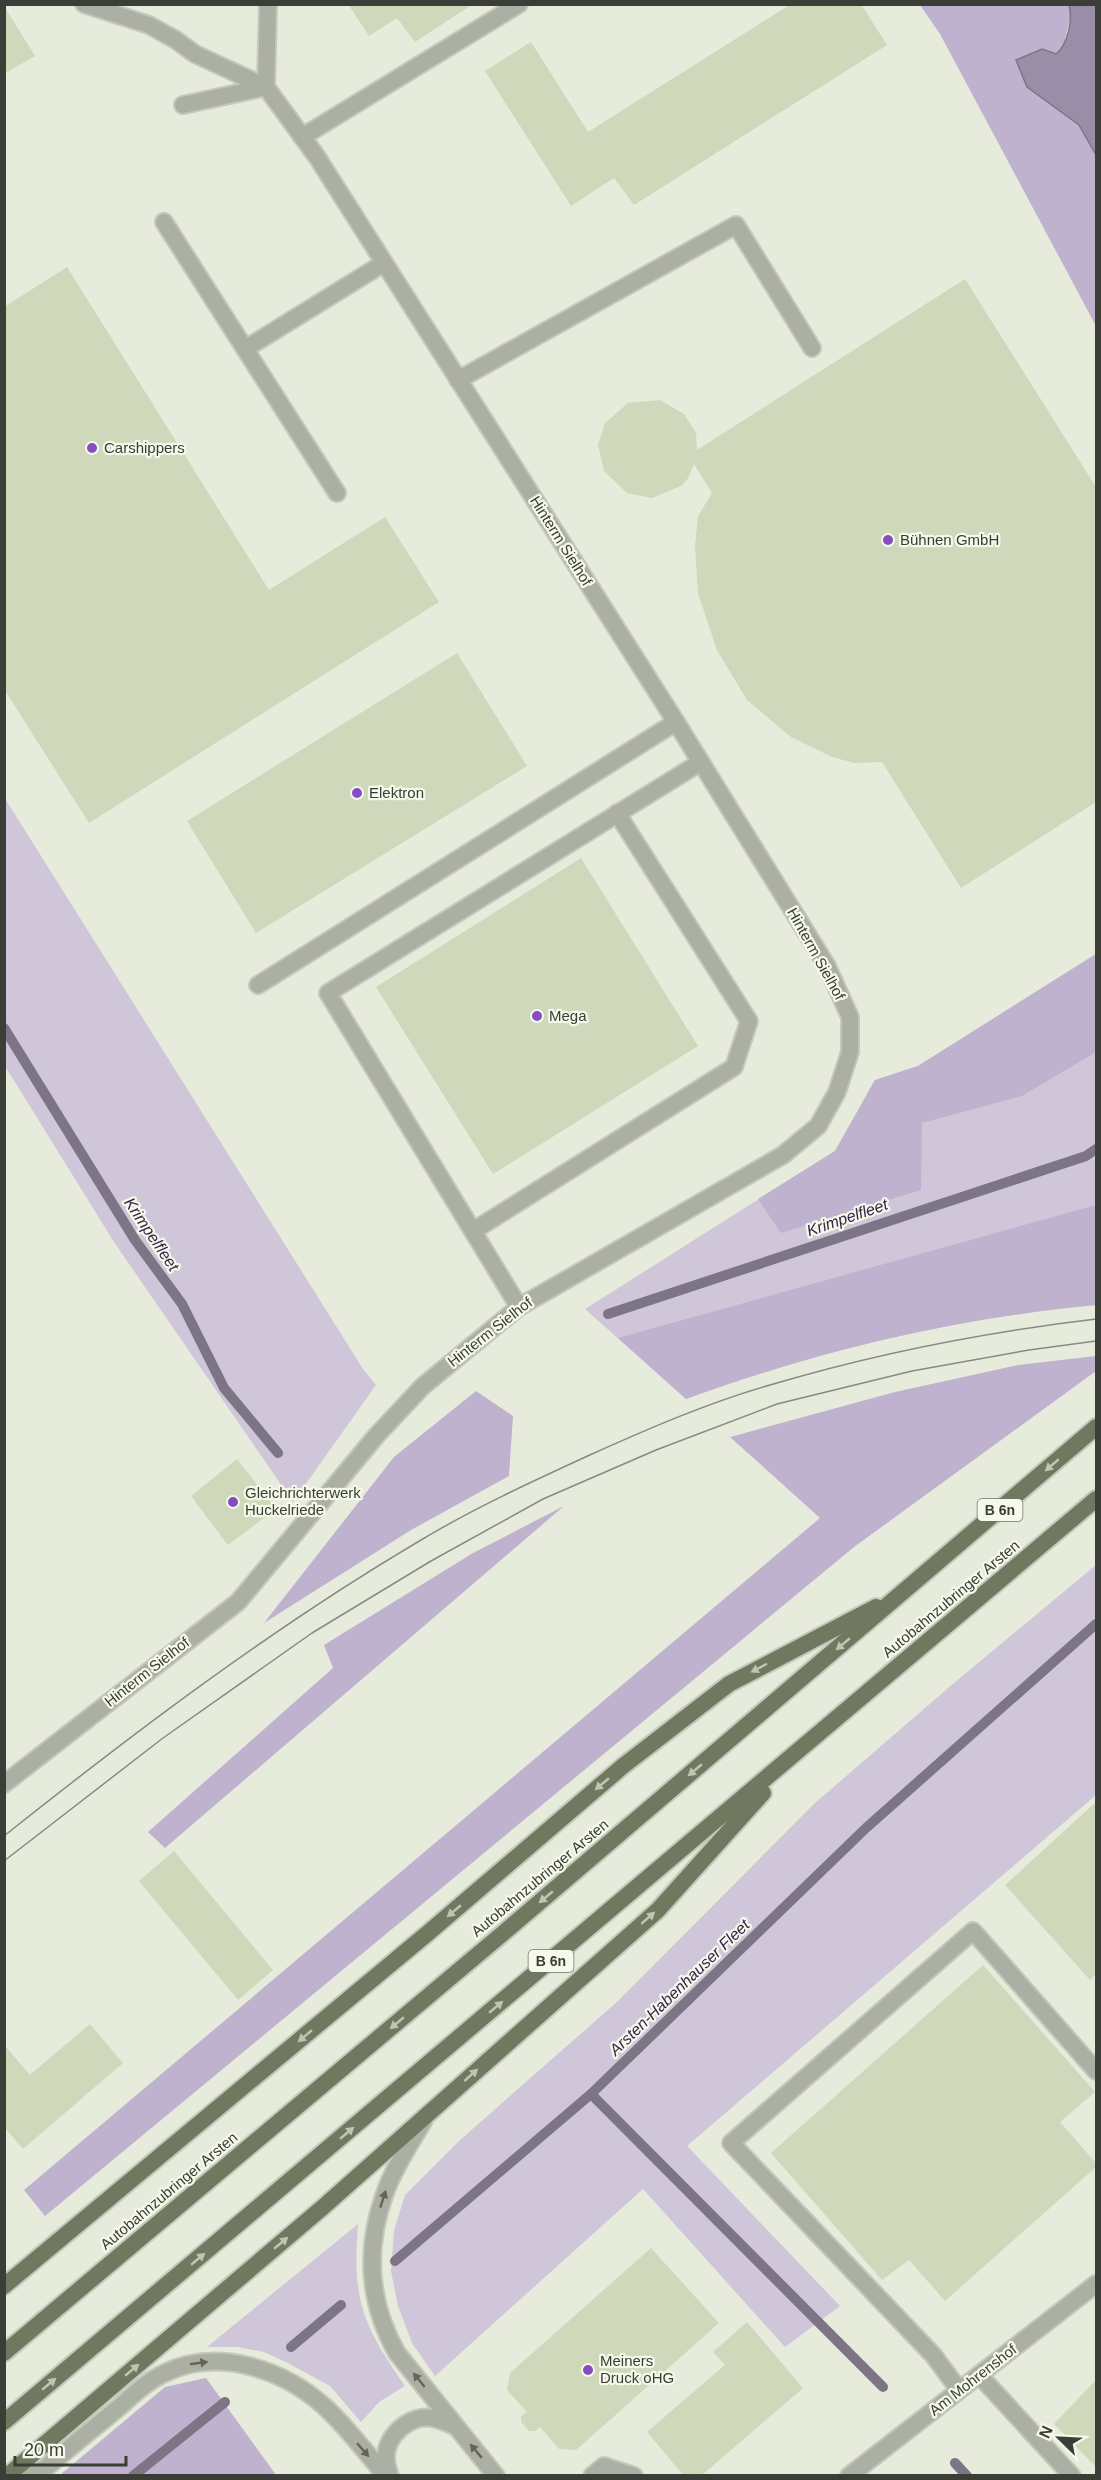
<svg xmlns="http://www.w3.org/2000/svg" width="1101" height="2480" font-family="Arial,sans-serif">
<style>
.green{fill:#cfc6da}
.forest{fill:#beb2ce}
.water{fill:#998da8;stroke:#7d7586;stroke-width:1.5}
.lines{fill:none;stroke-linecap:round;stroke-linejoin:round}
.stream{stroke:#7d7586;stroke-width:10}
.building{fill:#cfd8bb}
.service-casing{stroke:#c4c8bb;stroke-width:20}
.minor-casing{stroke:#c4c8bb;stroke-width:20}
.trunk-casing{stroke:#c4c8bb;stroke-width:20}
.service{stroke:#acb0a4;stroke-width:16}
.minor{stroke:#acb0a4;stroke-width:16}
.trunk{stroke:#717860;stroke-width:16}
.tram{stroke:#878b81;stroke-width:1.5}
.oneway{fill:#c0c5b2}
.oneway2{fill:#63655d}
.poi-dot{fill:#884cc2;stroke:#f4f9e9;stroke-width:2}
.labels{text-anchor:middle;stroke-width:4.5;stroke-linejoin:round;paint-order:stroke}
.shield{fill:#f4f9e9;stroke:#72756c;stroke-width:1.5}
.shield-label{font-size:14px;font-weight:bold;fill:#3b3d37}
.poi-label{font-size:15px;fill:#3b3d37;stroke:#f4f9e9;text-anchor:start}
.street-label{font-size:15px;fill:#3b3d37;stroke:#f4f9e9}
.water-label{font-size:16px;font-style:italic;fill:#37244b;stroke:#f4f9e9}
</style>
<rect width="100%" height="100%" fill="#e6ebdc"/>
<!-- green -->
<g class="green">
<polygon points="4,797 363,1369 376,1385 293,1502 114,1242 5,1066"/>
<path d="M1096,954v351c-139,13 -279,46 -410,94l-101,-90 250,-158 40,-71 43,-14z"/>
<polygon points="1096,1565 1096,1795 687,2146 840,2306 785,2347 643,2189 435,2376 412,2343 398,2306 391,2271 394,2231 405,2195 459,2141 618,2001 815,1803 954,1683"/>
<path d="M358,2224c-6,76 4,100 47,162l-26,16 -18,20 -31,-36 -42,-23 -24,-11 -26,-5h-31z"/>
</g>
<!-- forest -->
<g class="forest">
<polygon points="920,5 1069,5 1071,13 1063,48 1027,87 1079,125 1096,155 1096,326 940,34"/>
<polygon points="1096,954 1096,1052 1022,1096 922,1123 921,1190 781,1233 758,1199 835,1151 875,1080 918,1066"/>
<path d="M1096,1205v100c-139,13 -279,46 -410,94l-68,-61z"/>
<polygon points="1096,1356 1096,1371 854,1547 45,2216 24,2190 820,1518 730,1437 895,1392 1018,1365"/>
<polygon points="476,1391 513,1416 509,1476 411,1530 264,1623 394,1457"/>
<polygon points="564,1506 165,1848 148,1832 333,1668 324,1645 473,1553"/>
<polygon points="206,2378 276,2475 60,2475 165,2387"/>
</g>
<!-- water -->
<path class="water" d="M1069,5h27v150l-17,-30 -52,-38 -11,-27 26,-11 14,5c12,-9 17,-36 13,-49z"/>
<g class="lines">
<!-- stream -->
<g class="stream">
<polyline points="4,1028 135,1240 182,1304 224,1388 278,1453"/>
<polyline points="608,1314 1086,1156 1096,1149"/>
<polyline points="591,2094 883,2387"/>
<polyline points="395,2261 591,2094 866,1828 1096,1624"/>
<polyline points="291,2347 341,2305"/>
<polyline points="955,2463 967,2476"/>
<polyline points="133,2476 225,2402"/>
</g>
</g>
<!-- building -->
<g class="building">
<polygon points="348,4 473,4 415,42 397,18 369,36"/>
<polygon points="791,4 861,4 887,45 634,205 614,178 571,206 485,71 531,42 588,132"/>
<polygon points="4,6 35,56 4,74"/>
<polygon points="67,267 269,590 385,517 439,602 89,823 4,689 4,307"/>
<polygon points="965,279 1096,487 1096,802 961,888 882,762 854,763 832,757 791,737 747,700 717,650 698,593 695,546 698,516 712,493 694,464 687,480 681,486 652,498 627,493 604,471 598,445 605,423 628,403 660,400 684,414 696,433 697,450"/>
<polygon points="457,653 527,766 256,933 187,821"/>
<polygon points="581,858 698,1046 493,1174 376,987"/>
<polygon points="237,1459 276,1509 228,1545 191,1496"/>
<polygon points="1096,1802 1096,1974 1090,1980 1005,1885"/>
<polygon points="174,1851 273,1970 238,2000 139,1881"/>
<polygon points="983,1965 1095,2092 1060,2122 1096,2163 1096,2167 945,2301 909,2260 882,2280 771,2153"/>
<polygon points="90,2024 123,2063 23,2149 4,2127 4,2045 30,2075"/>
<polygon points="651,2248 719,2323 576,2450 559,2449 540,2427 535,2431 529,2431 521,2422 521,2416 527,2412 507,2390 510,2373"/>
<polygon points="747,2322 803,2388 701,2476 684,2476 647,2432 725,2365 713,2352"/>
<polygon points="1096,2380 1096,2467 1054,2424"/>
</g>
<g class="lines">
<!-- service casing -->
<g class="service-casing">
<g id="service">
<polyline points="84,4 149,25 176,40 195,54 266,87"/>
<polyline points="266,87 268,4"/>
<polyline points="183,105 266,87"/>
<polyline points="302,137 519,4"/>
<polyline points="164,222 337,493"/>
<polyline points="245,349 384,263"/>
<polyline points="458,380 736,225 812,348"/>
<polyline points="258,985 676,722"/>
<polyline points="473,1231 734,1067 749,1021 617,813"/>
<polyline points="519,1307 328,993 701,762"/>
<polyline points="979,2375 1072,2476"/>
<polyline points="959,2390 934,2356 731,2143 973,1931 1096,2071"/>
<polyline points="592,2476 604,2466 634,2476"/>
</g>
</g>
<!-- minor casing -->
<g class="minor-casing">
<g id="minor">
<polyline points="4,1784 238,1602 377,1435 423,1386 519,1307 783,1155 818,1126 837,1092 850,1052 850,1017 827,966 676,722 317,157 266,87"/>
<path d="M424,2120c-13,23 -30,47 -39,73 -20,55 -17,109 12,160l99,123"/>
<path d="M31,2476l16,-9c23,-20 47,-39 70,-58 15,-13 30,-28 48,-36 53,-26 118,-4 160,34 22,20 41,46 61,69"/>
<path d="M390,2476c-2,-6 -4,-13 -4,-19 0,-22 25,-43 46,-39 8,1 15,5 23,8"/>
<polyline points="849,2476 1096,2284"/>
</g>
</g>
<!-- trunk casing -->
<g class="trunk-casing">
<g id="trunk">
<polyline points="4,2286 428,1933 623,1766 729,1684 876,1607"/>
<polyline points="4,2353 501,1935 1096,1427"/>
<polyline points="4,2422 1096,1499"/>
<polyline points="7,2476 322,2208 658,1910 763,1793"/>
</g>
</g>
<!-- service -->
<use href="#service" class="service"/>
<!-- minor -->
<use href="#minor" class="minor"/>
<!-- trunk -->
<use href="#trunk" class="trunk"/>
<!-- tram -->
<g class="tram">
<path d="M4,1836c132,-105 267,-207 412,-293 56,-34 117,-62 176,-89 58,-26 118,-52 178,-69 107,-32 216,-53 326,-66"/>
<polyline points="4,1861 163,1738 312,1633 431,1561 543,1499 656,1450 777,1404 912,1371 1029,1350 1096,1341"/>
</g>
</g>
<!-- one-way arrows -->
<defs><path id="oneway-solid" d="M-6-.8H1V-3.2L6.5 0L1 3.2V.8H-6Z" transform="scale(1.5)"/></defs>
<g class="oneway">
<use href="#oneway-solid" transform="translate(1052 1465) rotate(139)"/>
<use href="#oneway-solid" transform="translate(843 1644) rotate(140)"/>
<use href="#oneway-solid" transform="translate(759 1668) rotate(152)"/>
<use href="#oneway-solid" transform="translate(695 1770) rotate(140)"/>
<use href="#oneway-solid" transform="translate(602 1784) rotate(140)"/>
<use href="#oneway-solid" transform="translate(546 1897) rotate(140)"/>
<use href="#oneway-solid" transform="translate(454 1911) rotate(140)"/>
<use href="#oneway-solid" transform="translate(648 1918) rotate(-41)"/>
<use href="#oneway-solid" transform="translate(496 2007) rotate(-40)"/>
<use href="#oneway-solid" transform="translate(397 2023) rotate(140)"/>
<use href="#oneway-solid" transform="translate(305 2036) rotate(140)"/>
<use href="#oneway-solid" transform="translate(471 2075) rotate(-42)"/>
<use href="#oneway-solid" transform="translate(347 2133) rotate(-40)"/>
<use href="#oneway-solid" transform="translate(281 2243) rotate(-40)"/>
<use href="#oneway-solid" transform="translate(198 2259) rotate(-40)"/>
<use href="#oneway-solid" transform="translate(132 2370) rotate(-40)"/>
<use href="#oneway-solid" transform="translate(49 2384) rotate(-40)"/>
</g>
<g class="oneway2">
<use href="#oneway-solid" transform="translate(383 2199) rotate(-72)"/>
<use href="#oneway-solid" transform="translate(199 2363) rotate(-8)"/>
<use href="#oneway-solid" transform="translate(419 2380) rotate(-129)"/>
<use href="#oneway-solid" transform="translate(363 2450) rotate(49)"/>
<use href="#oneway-solid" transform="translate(476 2451) rotate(-130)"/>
</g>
<!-- markers -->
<g class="poi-dot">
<circle cx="92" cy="448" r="6"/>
<circle cx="888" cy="540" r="6"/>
<circle cx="357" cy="793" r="6"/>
<circle cx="537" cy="1016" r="6"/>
<circle cx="233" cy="1502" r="6"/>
<circle cx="588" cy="2370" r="6"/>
</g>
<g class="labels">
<!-- shield labels -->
<g class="shield">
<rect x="977.5" y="1499" width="45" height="22" rx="4.5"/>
<rect x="528.5" y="1950" width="45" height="22" rx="4.5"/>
</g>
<g class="shield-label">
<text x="1000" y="1515">B 6n</text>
<text x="551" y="1966">B 6n</text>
</g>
<!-- poi labels -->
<g class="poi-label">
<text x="104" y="453">Carshippers</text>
<text x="900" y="545">Bühnen GmbH</text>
<text x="369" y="798">Elektron</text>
<text x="549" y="1021">Mega</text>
<text x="245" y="1498">Gleichrichterwerk<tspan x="245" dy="17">Huckelriede</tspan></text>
<text x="600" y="2366">Meiners<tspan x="600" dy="17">Druck oHG</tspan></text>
</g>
<!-- street labels -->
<g class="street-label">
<text transform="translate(561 541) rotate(58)" y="5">Hinterm Sielhof</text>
<text transform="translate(816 954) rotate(61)" y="5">Hinterm Sielhof</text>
<text transform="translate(490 1332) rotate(-38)" y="5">Hinterm Sielhof</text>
<text transform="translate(951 1599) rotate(-40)" y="5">Autobahnzubringer Arsten</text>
<text transform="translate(147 1672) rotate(-38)" y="5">Hinterm Sielhof</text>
<text transform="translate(540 1878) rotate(-40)" y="5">Autobahnzubringer Arsten</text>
<text transform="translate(169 2191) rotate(-40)" y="5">Autobahnzubringer Arsten</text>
<text transform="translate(973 2380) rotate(-38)" y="5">Am Mohrenshof</text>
</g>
<!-- water labels -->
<g class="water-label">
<text transform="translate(847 1217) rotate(-19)" y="6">Krimpelfleet</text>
<text transform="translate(152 1234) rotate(56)" y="6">Krimpelfleet</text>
<text transform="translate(679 1987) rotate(-44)" y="6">Arsten-Habenhauser Fleet</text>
</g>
</g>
<!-- border -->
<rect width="1101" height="2480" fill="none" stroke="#3b3d37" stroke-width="12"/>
<!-- north arrow -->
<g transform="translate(1059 2438) rotate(294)" stroke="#f4f9e9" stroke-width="4.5" paint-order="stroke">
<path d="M0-4.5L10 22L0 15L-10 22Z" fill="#3b3d37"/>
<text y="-9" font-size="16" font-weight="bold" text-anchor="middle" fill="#3b3d37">N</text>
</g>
<!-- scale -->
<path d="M15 2456v9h111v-9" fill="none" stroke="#3b3d37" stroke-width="3"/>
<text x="24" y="2456" font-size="18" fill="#3b3d37" stroke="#f4f9e9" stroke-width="4.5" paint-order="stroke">20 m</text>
</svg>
